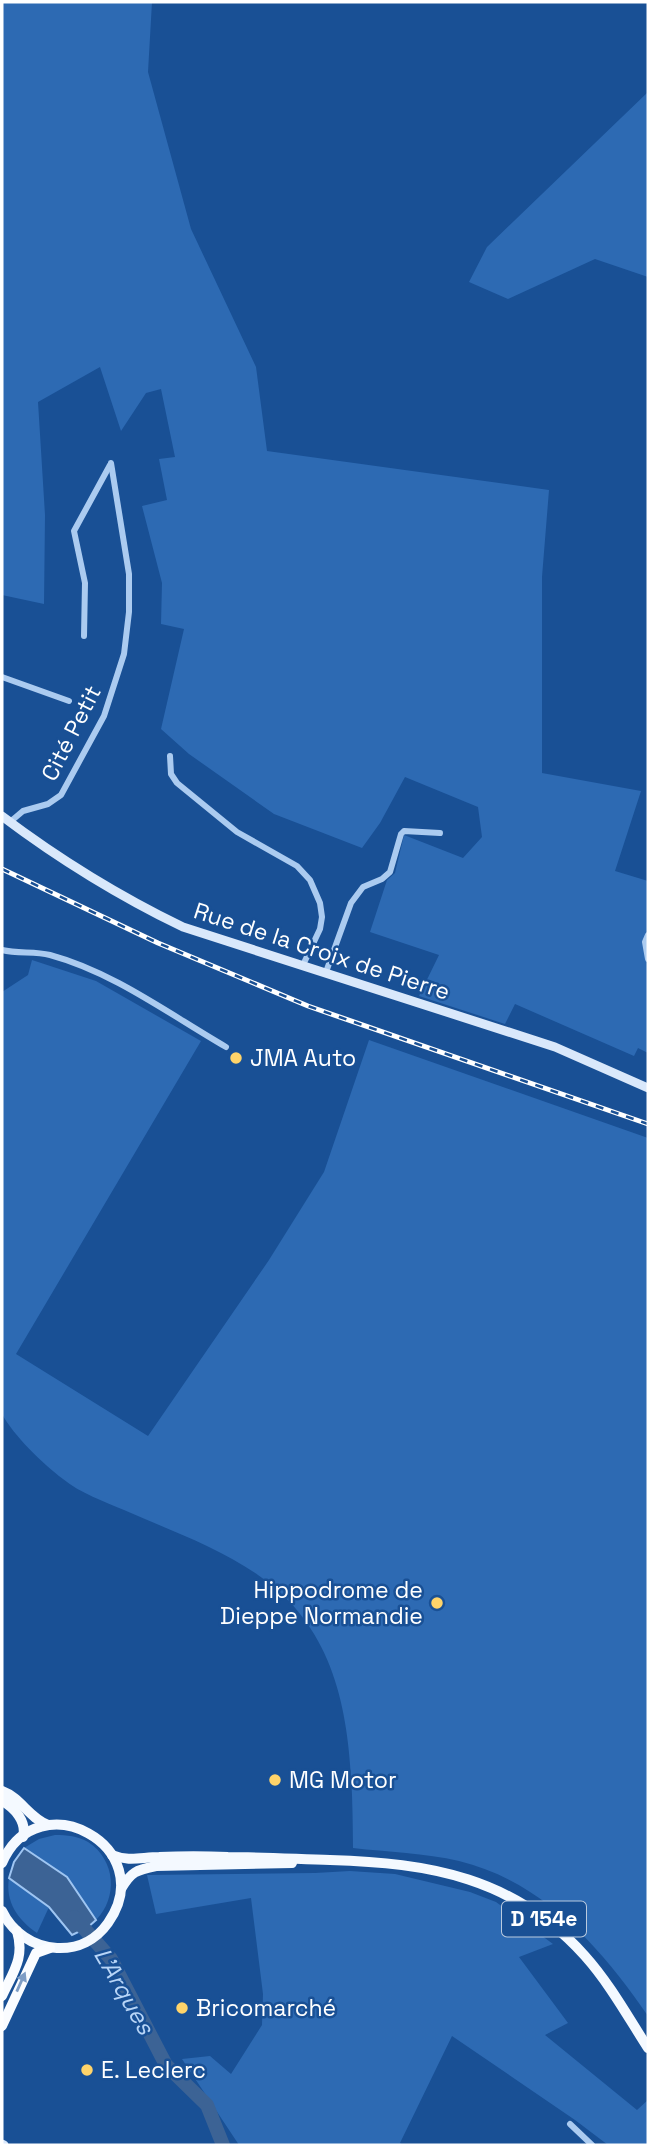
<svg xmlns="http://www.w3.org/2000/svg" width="650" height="2147" font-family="'Space Grotesk',sans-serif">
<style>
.green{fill:#2d6ab3}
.water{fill:#3c6395;stroke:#9ec5f2;stroke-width:2}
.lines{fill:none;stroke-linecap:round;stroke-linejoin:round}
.river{stroke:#3c6395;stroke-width:14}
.minor{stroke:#abcbf0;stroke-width:6}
.secondary{stroke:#d9e8fb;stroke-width:9}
.primary{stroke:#f4f9ff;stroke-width:10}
.trunk{stroke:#fafcff;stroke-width:10}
.rail-casing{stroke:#fff;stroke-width:5}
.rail{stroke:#195095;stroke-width:2.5;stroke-dasharray:8;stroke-linecap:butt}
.oneway{fill:#7e9dc5}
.poi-dot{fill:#ffd46a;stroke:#195095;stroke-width:2.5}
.labels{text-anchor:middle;stroke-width:5;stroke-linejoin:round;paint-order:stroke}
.shield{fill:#195095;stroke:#bacadf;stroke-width:2}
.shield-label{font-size:21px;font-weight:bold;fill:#fff}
.street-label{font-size:23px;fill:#fff;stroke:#195095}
.poi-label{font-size:23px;fill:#fff;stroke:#195095;text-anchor:start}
.water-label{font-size:24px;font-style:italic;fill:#b8d5f7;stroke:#195095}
</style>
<rect width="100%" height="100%" fill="#195095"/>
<!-- green -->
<g class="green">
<polygon points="2,2 152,2 148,72 191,229 256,367 267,451 549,490 542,577 542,773 641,791 615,871 648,881 648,1053 638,1048 634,1056 515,1004 505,1024 419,996 439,955 370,932 387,880 395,873 404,835 463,858 482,837 478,807 405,777 380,823 362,848 274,814 189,754 161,729 184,629 161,624 162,583 142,506 167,500 159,459 175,457 161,389 146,393 121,431 100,367 38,402 45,515 44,604 2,595"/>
<polygon points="648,92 648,277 595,259 508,299 469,282 487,247"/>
<path d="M32,960l64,21 105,60 -185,313 132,82 121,-176 55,-88 45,-132 279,98v878c-46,-68 -106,-135 -189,-155 -34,-8 -72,-9 -106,-13 -1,-101 -2,-209 -95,-273 -40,-28 -89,-45 -134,-65 -19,-8 -44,-17 -61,-31 -21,-16 -49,-43 -61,-65v-422l26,-17z"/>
<path d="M55,1835c12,0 23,1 33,7 28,18 30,56 8,78l-29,-43 -43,-29 15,-9z"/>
<polygon points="350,1871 395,1874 470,1892 496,1902 553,1944 519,1957 568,2023 545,2035 637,2110 648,2100 648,2145 608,2145 575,2120 452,2036 400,2143 403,2145 239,2145 182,2059 210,2056 231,2074 262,2025 263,1994 251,1898 156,1914 147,1875 315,1873"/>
<path d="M9,1878l40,29 -12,26c-19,-13 -32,-31 -28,-55z"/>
</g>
<!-- water -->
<polygon class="water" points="24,1848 67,1877 96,1920 87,1928 72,1935 49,1907 9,1878 14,1862"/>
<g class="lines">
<!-- river -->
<polyline class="river" points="74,1917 111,1959 166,2065 207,2105 223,2145"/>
<!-- minor -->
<g class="minor">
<polyline points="84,636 85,583 74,531 110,465"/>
<polyline points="2,677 69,701"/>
<polyline points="170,756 171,774 177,783 237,832 297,866 310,880 320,903 322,917 320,929 303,965"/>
<polyline points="10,822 23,811 48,804 61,795 104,716 124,654 129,612 129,574 111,463"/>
<polyline points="648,935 645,942 648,959"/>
<path d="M2,950c16,4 32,1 48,5 63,17 119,59 176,92"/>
<polyline points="326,972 351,903 363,887 382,879 390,872 401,834 404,831 440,833"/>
<polyline points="570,2124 592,2145"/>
</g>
<!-- secondary -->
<g class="secondary">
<path d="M2,816c57,43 117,80 181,111l372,120 93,41"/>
<polyline points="2,2144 4,2145"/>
</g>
<!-- primary -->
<g class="primary">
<path d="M2,1791c19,7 27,27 46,34"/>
<path d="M2,1801c13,7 25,21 21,36"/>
<path d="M112,1855c17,7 30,2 47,2 23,-1 46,-1 69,0 34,0 68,2 102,3 100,3 184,17 255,96 25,28 43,61 63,92"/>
<path d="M2,1863c36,-83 159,-16 106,60 -12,17 -30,26 -51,25 -24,-1 -45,-16 -55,-37"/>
<path d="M121,1889c10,-17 15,-19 35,-23l136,-3"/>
</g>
<!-- trunk -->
<g class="trunk">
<path d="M2,1996c11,-24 23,-38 15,-65"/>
<polyline points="2,2026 36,1953 50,1948"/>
</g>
<!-- rail casing -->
<g class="rail-casing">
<polyline id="rail" points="2,869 158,943 308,1006 648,1124"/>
</g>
<!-- rail -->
<use href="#rail" class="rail"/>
</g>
<!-- one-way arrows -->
<defs><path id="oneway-solid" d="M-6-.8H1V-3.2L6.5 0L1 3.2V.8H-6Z" transform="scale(1.75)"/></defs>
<use class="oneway" href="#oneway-solid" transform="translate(21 1982) rotate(-66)"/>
<!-- markers -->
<g class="poi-dot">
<circle cx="236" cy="1058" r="7"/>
<circle cx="437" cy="1603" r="7"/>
<circle cx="275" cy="1780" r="7"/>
<circle cx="182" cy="2008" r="7"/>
<circle cx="87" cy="2070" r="7"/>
</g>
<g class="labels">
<!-- shield labels -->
<rect class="shield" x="502" y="1901.5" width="84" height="35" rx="5"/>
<g class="shield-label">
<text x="544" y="1926">D 154e</text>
</g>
<!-- street labels -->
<g class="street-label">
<text transform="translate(71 733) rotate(-63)" y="8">Cité Petit</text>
<text transform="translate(322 951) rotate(18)" y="8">Rue de la Croix de Pierre</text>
</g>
<!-- poi labels -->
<g class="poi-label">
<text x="250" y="1066">JMA Auto</text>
<text x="423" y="1598" text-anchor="end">Hippodrome de<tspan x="423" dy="26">Dieppe Normandie</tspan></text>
<text x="289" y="1788">MG Motor</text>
<text x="196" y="2016">Bricomarché</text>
<text x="101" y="2078">E. Leclerc</text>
</g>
<!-- water labels -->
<g class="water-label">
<text transform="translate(124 1991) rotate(60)" y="8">L'Arques</text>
</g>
</g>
<!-- border -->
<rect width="650" height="2147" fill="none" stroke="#ffffff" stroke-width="7"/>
</svg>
